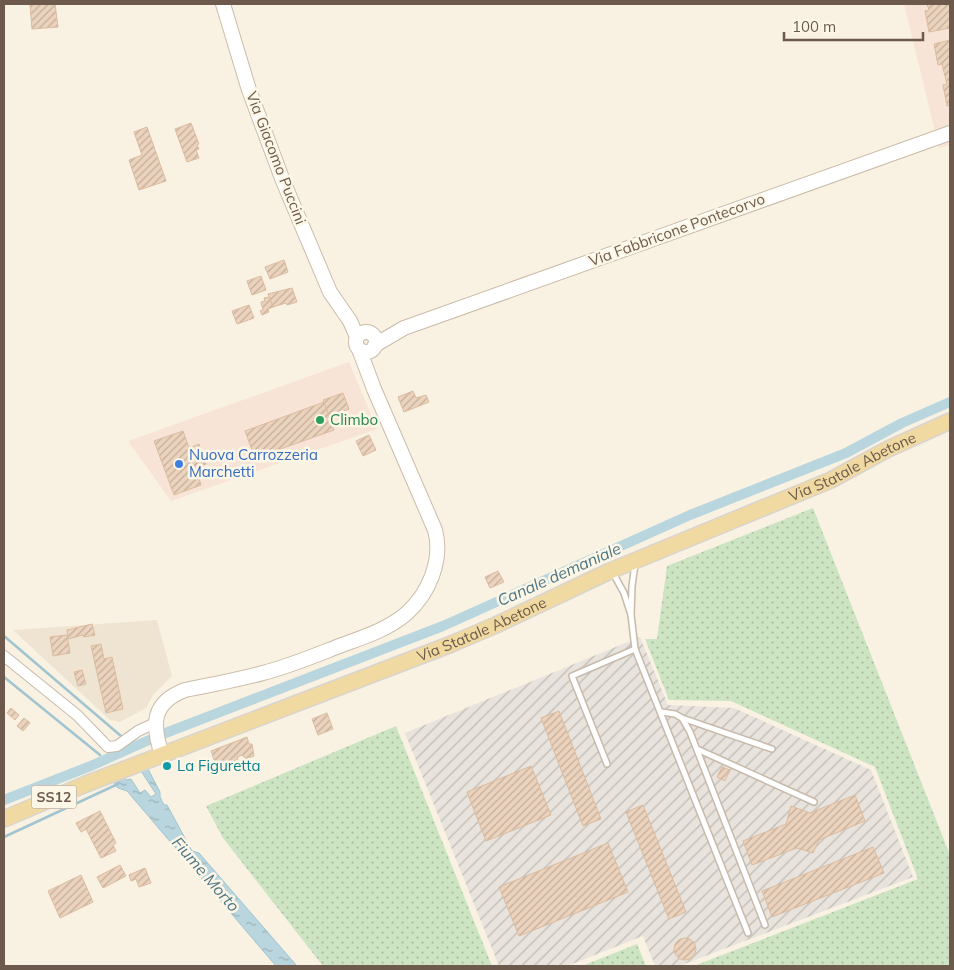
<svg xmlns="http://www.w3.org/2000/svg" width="954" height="970" font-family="Mulish,sans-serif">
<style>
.residential{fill:#efe4d1}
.commercial{fill:#f8e4d7}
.industrial{fill:url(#industrial-furrows)}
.grass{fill:url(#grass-dots)}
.water{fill:url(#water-ripples);stroke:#a1c4d0}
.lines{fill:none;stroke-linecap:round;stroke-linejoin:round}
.stream{stroke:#a1c4d0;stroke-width:2.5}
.canal{stroke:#b9d6df;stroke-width:10}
.building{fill:url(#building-hatch);stroke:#dbbc9f}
.lane-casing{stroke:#c8baab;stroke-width:8}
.street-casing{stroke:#c8baab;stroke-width:12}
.secondary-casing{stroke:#cbbba9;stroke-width:16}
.primary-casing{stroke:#d9d4d0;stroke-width:18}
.lane{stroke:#fff;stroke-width:5}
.street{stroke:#fff;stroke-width:10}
.secondary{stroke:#fff;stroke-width:14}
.primary{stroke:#f0daa1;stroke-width:15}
.leisure-dot{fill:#2e9e5b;stroke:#fcf6e7;stroke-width:2}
.shop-dot{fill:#3f7fe0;stroke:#fcf6e7;stroke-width:2}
.culture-dot{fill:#0f9aa8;stroke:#fcf6e7;stroke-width:2}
.labels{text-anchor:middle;stroke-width:5;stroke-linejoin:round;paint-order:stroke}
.shield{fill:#fcf6e7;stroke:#98897a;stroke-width:1}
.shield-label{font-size:14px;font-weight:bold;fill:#6d5a4c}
.street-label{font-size:15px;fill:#6d5a4c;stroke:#fcf6e7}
.leisure-label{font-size:15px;fill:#27864d;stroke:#fcf6e7;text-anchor:start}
.shop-label{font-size:15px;fill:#366cbe;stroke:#fcf6e7;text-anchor:start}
.culture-label{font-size:15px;fill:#0d838f;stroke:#fcf6e7;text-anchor:start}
.water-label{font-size:16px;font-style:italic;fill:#4c7684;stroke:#fcf6e7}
</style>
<defs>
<pattern id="industrial-furrows" width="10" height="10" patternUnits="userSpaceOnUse" patternTransform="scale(1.25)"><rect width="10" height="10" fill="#e8e3dc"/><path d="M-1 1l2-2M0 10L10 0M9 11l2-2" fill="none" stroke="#c0bbb5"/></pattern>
<pattern id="grass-dots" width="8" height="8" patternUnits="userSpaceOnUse" patternTransform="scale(1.25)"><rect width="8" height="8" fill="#cde4c3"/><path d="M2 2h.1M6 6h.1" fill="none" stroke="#abbca1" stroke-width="1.8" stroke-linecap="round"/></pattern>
<pattern id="water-ripples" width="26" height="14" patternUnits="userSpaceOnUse" patternTransform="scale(1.25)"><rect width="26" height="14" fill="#b9d6df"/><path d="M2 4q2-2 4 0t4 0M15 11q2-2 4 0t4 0" fill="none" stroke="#9bb1b7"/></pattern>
<pattern id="building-hatch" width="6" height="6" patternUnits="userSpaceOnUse" patternTransform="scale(1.25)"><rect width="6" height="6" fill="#ebd3bd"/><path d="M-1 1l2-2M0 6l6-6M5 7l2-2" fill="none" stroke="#c3ae9c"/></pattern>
</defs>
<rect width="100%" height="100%" fill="#f9f2e2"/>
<!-- residential -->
<polygon class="residential" points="157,620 172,676 153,695 146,708 120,722 110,720 13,630"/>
<!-- commercial -->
<g class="commercial">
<polygon points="904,4 950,4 950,145 939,148"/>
<polygon points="349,362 377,429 171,501 128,441"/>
</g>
<!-- industrial -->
<polygon class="industrial" points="640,637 668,705 734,708 871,770 913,877 679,966 655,966 643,936 567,966 499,966 405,733"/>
<!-- grass -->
<g class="grass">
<polygon points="813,508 950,855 950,966 694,966 918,879 875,767 731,701 669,700 645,639 657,639 667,566"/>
<polygon points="396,726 492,966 323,966 223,838 206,806"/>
<polygon points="637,944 646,966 582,966"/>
</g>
<!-- water -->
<polygon class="water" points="148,769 160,792 160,797 164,805 167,805 192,851 199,853 297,966 276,966 127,791 118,788 113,782 124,777 126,780 131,779 140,793 145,790 151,797 156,794 141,771"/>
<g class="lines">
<!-- stream -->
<g class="stream">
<polyline points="4,636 121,736"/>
<polyline points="4,677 100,755"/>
<polyline points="4,837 118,784"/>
</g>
<!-- canal -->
<g class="canal">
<polyline points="163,734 443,626 690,515 846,453 902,423 950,402"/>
<polyline points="4,800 93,765 149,740"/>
</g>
</g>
<!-- building -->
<g class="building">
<polygon points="30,4 55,4 58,27 32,29"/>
<polygon points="927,4 950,4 950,28 929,32 925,11 929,10"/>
<polygon points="950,40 950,105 947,106 943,85 947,84 942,64 938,65 934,44"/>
<polygon points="191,123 199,144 197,145 199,149 196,150 199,158 187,162 175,129"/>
<polygon points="147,127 166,181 139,190 129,160 142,155 134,132"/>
<polygon points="284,260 288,272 270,279 265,267"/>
<polygon points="261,276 266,290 252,295 247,281"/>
<polygon points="292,288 297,302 287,305 286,303 273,307 268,294"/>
<polygon points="269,297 273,307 268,309 269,312 262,315 260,311 263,310 261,302 265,301 264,298"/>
<polygon points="249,305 254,318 237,324 232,311"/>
<polygon points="413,391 416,398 426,395 429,402 404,412 398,397"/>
<polygon points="343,393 349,409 329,416 323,400"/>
<polygon points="324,402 334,430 255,458 245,431"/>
<polygon points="183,431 189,448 199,444 206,464 196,468 201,485 174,495 154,441"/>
<polygon points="369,435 376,450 363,456 356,441"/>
<polygon points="498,571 504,582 490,588 485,577"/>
<polygon points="92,624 95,635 84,637 83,635 68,639 67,630"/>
<polygon points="67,635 70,653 53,656 50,637"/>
<polygon points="101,644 104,659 112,657 123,709 106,713 91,646"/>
<polygon points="82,670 86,684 78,686 74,672"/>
<polygon points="11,708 19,715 15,720 7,713"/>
<polygon points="559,711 601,819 583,826 541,718"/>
<polygon points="327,713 333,729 318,735 312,719"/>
<polygon points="24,718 30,723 23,731 17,726"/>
<polygon points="247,737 249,744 252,744 254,756 245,759 243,755 237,757 238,759 226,764 228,769 221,772 219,767 217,768 211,751"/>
<polygon points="531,766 551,815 486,841 467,792"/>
<polygon points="722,767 730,770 725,781 717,777"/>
<polygon points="855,795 865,821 819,840 813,853 797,848 752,865 743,841 786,824 791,806 810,813"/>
<polygon points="643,805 686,912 669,919 626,812"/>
<polygon points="100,811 116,843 113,845 116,851 101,858 86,829 81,832 76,823"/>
<polygon points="608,843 628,892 519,936 499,887"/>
<polygon points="873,847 884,873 772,917 762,891"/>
<polygon points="120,865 126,876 103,888 97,877"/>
<polygon points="145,868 151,883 139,887 136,879 131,881 129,875"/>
<polygon points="81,875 93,902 60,918 48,891"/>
<circle cx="685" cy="949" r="11"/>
</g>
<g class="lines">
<!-- lane casing -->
<g class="lane-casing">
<g id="lane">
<polyline points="613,573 624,593 631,615 632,586 635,564"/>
<polyline points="631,615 635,649 748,933"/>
<polyline points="661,712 675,714 682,718 772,749"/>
<polyline points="682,718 690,732 765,925"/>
<polyline points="697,749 814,802"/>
<polyline points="607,764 572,676 635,649"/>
</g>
</g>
<!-- street casing -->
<g class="street-casing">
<polyline id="street" points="4,656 77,715 108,747 117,746 138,731 155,723"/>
</g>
<!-- secondary casing -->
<g class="secondary-casing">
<g id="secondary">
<polyline points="223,4 249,90 283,181 330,292 350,321 357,337"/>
<circle cx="366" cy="342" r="10"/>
<polyline points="375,345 404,328 950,133"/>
<path d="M162,755c-10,-30 -11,-52 23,-65 26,-5 52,-10 78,-17 27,-7 53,-18 79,-28 22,-8 47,-16 65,-32 22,-20 36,-53 28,-83l-61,-141 -15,-40"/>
</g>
</g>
<!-- primary casing -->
<g class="primary-casing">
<g id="primary">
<path id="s1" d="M4,819l82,-35 363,-139 47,-20 114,-54 221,-91 57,-31 62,-28"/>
</g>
</g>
<!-- lane -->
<use href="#lane" class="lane"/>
<!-- street -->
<use href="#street" class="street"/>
<!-- secondary -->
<use href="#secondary" class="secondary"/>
<!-- primary -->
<use href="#primary" class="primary"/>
</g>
<!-- markers -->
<circle class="leisure-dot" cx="320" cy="420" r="5"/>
<circle class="shop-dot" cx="179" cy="464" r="5"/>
<circle class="culture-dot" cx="167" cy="766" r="5"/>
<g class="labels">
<!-- shield labels -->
<rect class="shield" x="31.5" y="785.5" width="45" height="23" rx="4"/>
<g class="shield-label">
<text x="54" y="802">SS12</text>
</g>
<!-- street labels -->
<g class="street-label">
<text transform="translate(276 158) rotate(69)" y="5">Via Giacomo Puccini</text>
<text transform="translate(677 230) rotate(-20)" y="5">Via Fabbricone Pontecorvo</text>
<text dy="5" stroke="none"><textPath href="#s1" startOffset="919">Via Statale Abetone</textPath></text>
<text dy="5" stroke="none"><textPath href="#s1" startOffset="514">Via Statale Abetone</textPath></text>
</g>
<!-- leisure labels -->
<g class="leisure-label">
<text x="330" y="425">Climbo</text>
</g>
<!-- shop labels -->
<g class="shop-label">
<text x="189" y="460">Nuova Carrozzeria<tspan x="189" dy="17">Marchetti</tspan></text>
</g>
<!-- culture labels -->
<g class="culture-label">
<text x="177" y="771">La Figuretta</text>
</g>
<!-- water labels -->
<g class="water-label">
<text transform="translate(559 574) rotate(-24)" y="6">Canale demaniale</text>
<text transform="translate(206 874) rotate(49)" y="6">Fiume Morto</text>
</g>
</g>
<!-- border -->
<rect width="954" height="970" fill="none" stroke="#6d5a4c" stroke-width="10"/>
<!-- scale -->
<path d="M784 32v8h139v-8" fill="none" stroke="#6d5a4c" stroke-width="2.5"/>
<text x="792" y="32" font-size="15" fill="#6d5a4c" stroke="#fcf6e7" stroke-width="4" paint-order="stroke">100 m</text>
</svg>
